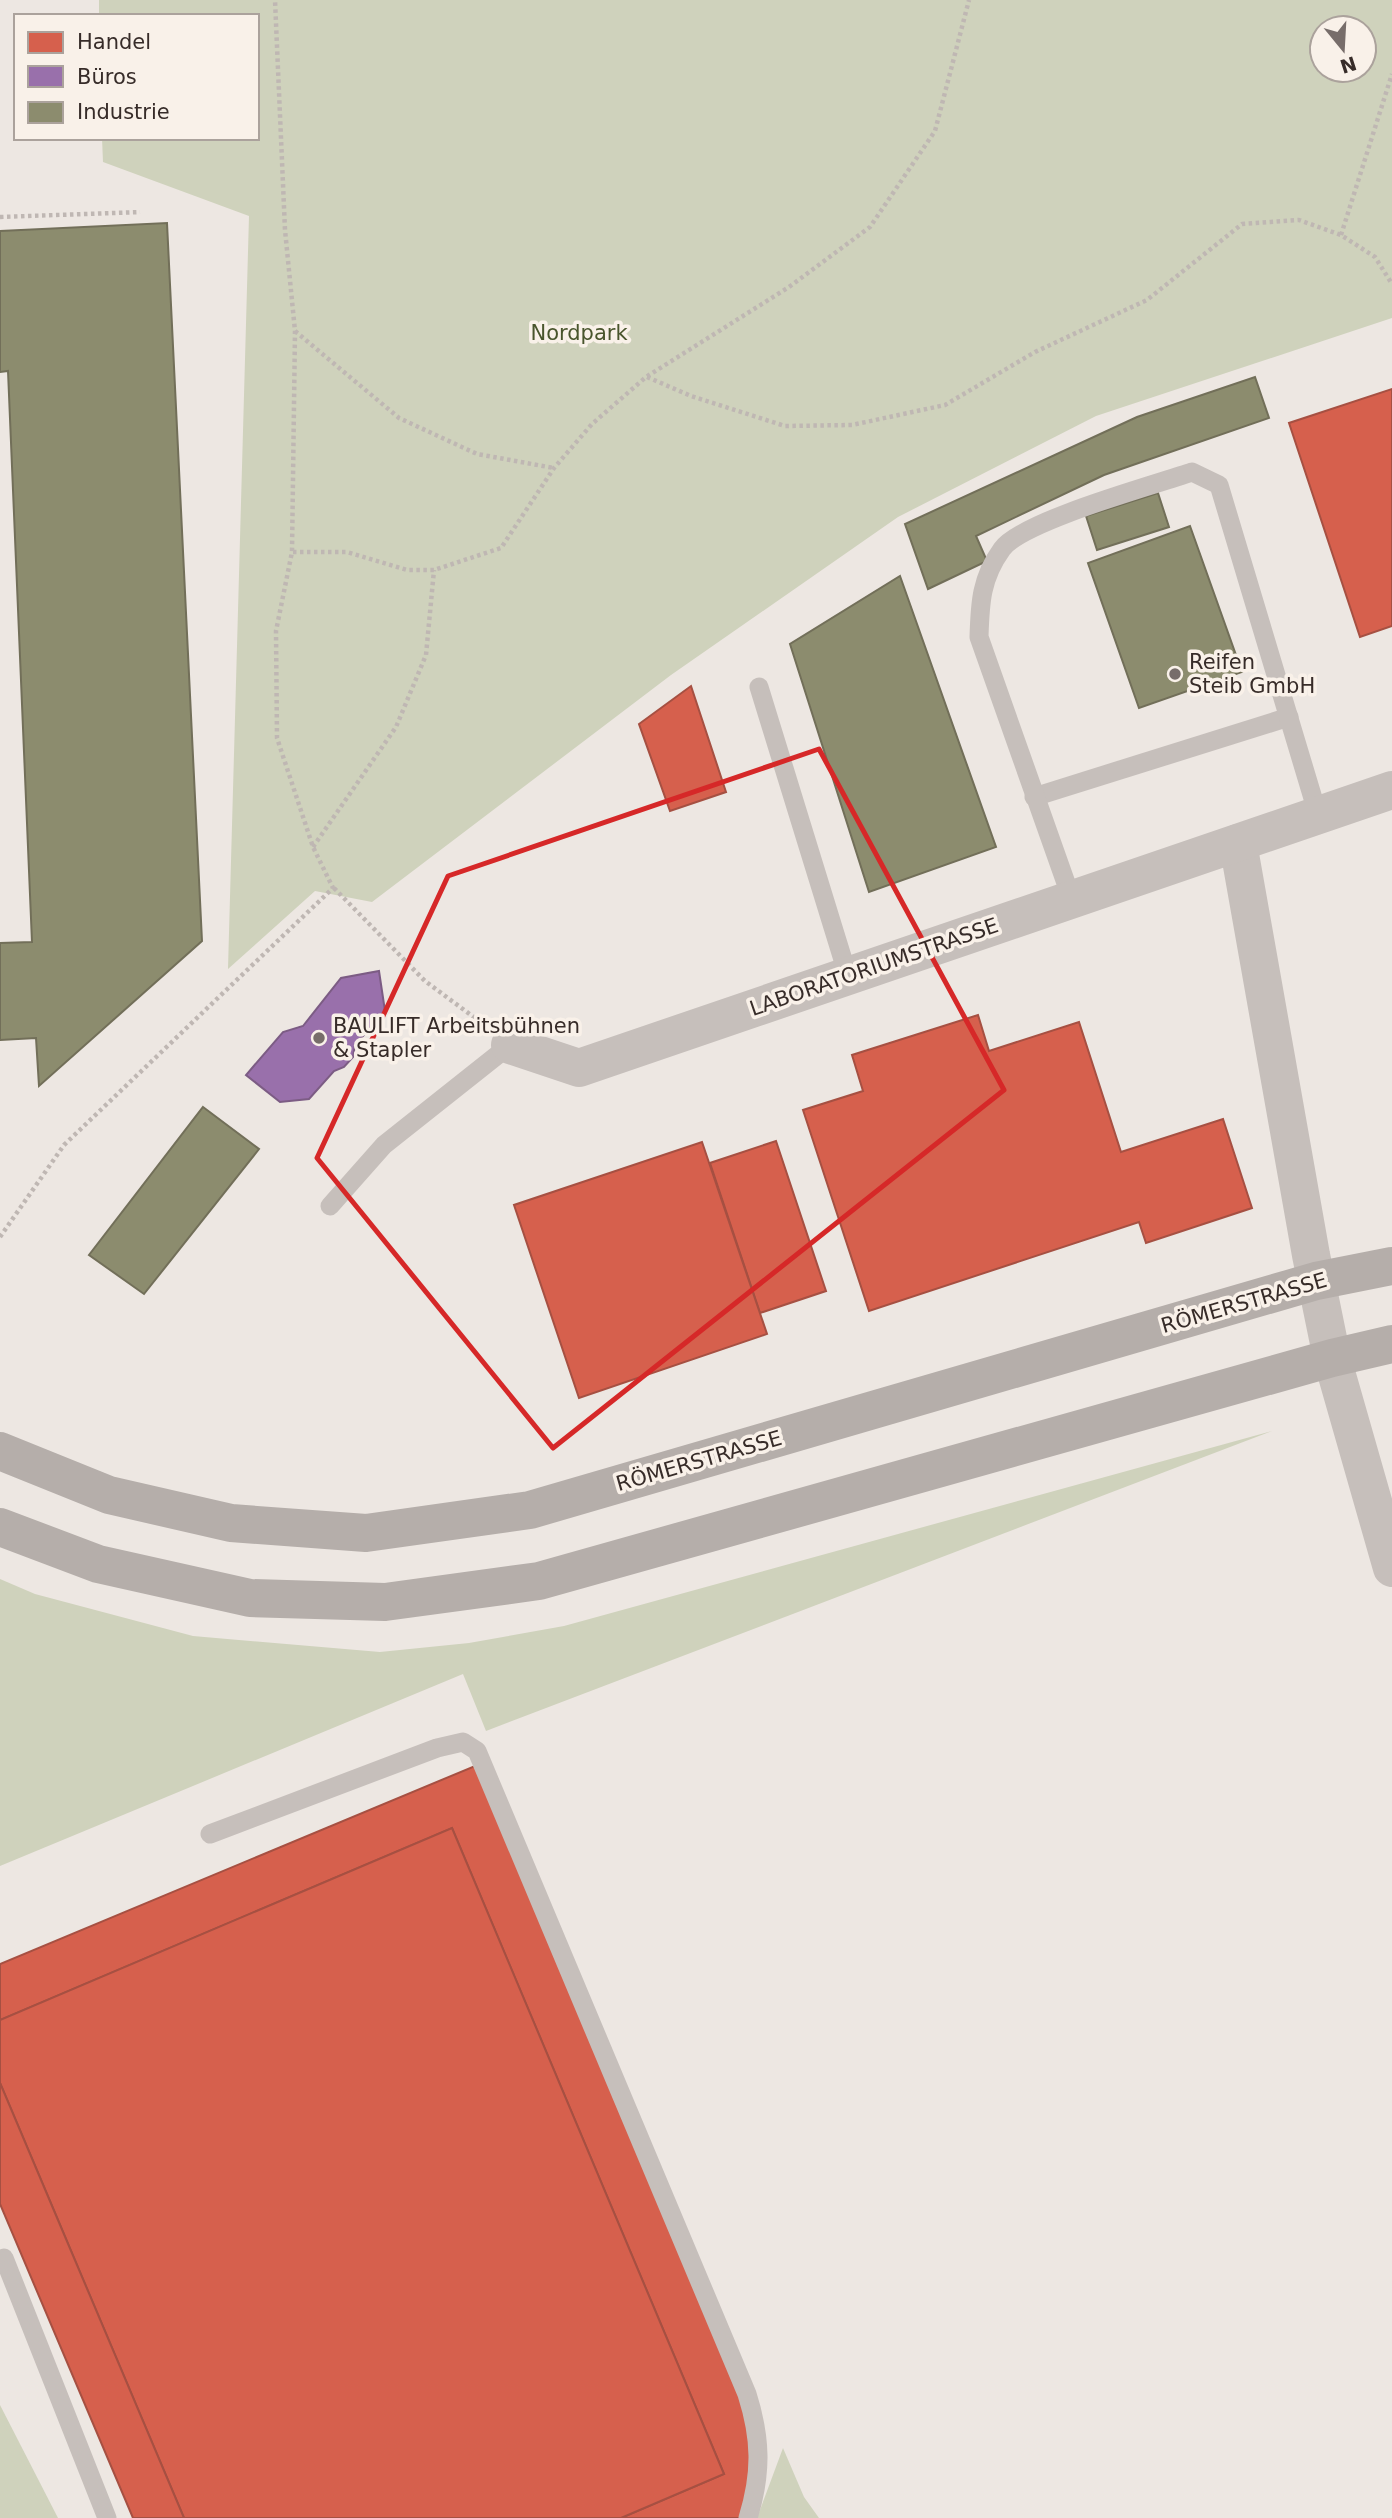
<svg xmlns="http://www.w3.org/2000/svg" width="1392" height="2518" font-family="'DejaVu Sans',sans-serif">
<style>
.green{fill:#cfd2bc;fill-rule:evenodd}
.shops{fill:#d6604d;stroke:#a65042;stroke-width:2}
.offices{fill:#9970ab;stroke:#7c5c84;stroke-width:2}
.industry{fill:#8c8c6e;stroke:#726f59;stroke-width:2}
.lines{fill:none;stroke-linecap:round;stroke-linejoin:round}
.path{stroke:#bfb7b3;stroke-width:4.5;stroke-dasharray:3.5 3.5;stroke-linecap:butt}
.lane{stroke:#c6bfbb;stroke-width:19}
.street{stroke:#c6bfbb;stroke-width:38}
.primary{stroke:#b5aeaa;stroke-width:38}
.marked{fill:none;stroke:#d62828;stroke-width:5;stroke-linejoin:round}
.poi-dot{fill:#776d6a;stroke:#f9f1e9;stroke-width:2.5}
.labels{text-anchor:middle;stroke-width:7;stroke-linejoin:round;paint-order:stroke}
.park-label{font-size:21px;fill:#49552d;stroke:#f9f1e9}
.poi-label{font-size:21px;fill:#372c29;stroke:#f9f1e9;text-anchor:start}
.street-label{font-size:21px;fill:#372c29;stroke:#f9f1e9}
</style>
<rect width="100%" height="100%" fill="#ede7e2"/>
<!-- green -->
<g class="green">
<path d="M99,0h1293v318l-296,98 -198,101 -227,158 -299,227 -57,-11 -87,78 21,-753 -146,-54 -1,-24h155v-122h-158zM1364,28v42h-42v-42z"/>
<polygon points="1272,1431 486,1731 463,1674 0,1866 0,1579 35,1594 193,1636 380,1652 469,1643 564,1626"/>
<polygon points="0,2405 58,2518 0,2518"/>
<polygon points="783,2448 804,2497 819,2518 757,2518"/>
</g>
<!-- shops -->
<g class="shops">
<polygon points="1392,389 1392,626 1360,637 1289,423"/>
<polygon points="691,686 726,792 670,811 639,724"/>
<polygon points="978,1015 989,1051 1079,1022 1121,1152 1223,1119 1252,1208 1146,1243 1139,1222 869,1311 803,1110 863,1091 852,1055"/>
<polygon points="776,1141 826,1291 760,1313 710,1163"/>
<polygon points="702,1142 767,1334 579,1398 514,1205"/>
<polygon points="475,1766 751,2421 751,2487 740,2518 621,2518 724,2474 452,1828 0,2020 0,1964"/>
<polygon points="452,1828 724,2474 621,2518 184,2518 0,2083 0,2020"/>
<polygon points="0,2083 55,2213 184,2518 133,2518 0,2204"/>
</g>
<!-- offices -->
<polygon class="offices" points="379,971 385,1011 355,1045 353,1057 344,1067 334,1071 309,1099 280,1102 246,1075 283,1032 303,1026 341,978"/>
<!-- industry -->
<g class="industry">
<polygon points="167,223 202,941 39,1086 36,1038 0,1040 0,943 32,942 8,371 0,372 0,231"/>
<polygon points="1255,377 1269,418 1104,475 976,536 987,561 928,589 905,524 1137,417"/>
<polygon points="1158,493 1169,527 1097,550 1086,516"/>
<polygon points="1190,526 1242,672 1139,708 1088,563"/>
<polygon points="900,576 996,847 869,892 790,644"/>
<polygon points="203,1107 259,1149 144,1294 89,1255"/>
</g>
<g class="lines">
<!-- path -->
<g class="path">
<polyline points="0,217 140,212"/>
<polyline points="1341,235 1392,74"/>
<polyline points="295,331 399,418 477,454 554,468"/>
<polyline points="647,377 691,396 785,426 852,425 945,405 1035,352 1147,300 1242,224 1299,220 1341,235 1375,257 1392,284"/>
<polyline points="293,552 347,552 407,570 434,570 501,548 554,468 592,424 646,377 789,287 870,227 935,131 969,0"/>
<polyline points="313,847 396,727 426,655 434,570"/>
<polyline points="334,888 425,981 479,1021"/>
<polyline points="0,1237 64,1145 333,888 313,847 277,738 276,631 292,552 295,331 285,230 275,0"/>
</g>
<!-- lane -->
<g class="lane">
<polyline points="759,687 848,976"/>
<polyline points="1034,797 1289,717"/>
<path d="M1072,900l-93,-263c1,-34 2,-59 23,-88 20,-28 152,-64 190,-77l27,13 99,330"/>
<polyline points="330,1206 384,1145 510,1045"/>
<path d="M210,1834l227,-86 26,-6 14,9 270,643c14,44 15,79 1,124"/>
<polyline points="4,2258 107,2518"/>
</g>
<!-- street -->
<g class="street">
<polyline points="1238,843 1311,1255 1332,1358 1392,1568"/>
<polyline points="510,1045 579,1068 1392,790"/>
</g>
<!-- primary -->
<g class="primary">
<polyline points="0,1451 109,1495 231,1523 366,1533 530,1510 1316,1281 1392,1266"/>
<polyline points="0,1527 98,1564 250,1598 385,1602 539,1581 1332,1358 1392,1344"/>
</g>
</g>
<!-- marked area -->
<path class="marked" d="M819,749l185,341 -451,358 -236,-290 131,-282z"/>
<!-- markers -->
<g class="poi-dot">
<circle cx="1175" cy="674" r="7"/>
<circle cx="319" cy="1038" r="7"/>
</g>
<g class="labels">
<!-- park labels -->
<g class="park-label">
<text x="579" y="340">Nordpark</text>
</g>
<!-- poi labels -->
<g class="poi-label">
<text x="1189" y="669">Reifen<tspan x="1189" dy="24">Steib GmbH</tspan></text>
<text x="333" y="1033">BAULIFT Arbeitsbühnen<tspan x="333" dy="24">&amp; Stapler</tspan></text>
</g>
<!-- street labels -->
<g class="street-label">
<text transform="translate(874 967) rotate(-19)" y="7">LABORATORIUMSTRASSE</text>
<text transform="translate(1244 1303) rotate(-16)" y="7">RÖMERSTRASSE</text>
<text transform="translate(699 1461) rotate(-16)" y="7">RÖMERSTRASSE</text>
</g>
</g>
<!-- legend -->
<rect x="14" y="14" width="245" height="126" fill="#f9f1e9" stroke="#aba29c" stroke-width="2"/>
<rect x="28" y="32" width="35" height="21" fill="#d6604d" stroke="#aba29c" stroke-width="2"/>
<text x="77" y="49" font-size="21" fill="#372c29">Handel</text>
<rect x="28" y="66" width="35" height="21" fill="#9970ab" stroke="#aba29c" stroke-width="2"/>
<text x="77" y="84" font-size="21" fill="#372c29">Büros</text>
<rect x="28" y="102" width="35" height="21" fill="#8c8c6e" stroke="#aba29c" stroke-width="2"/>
<text x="77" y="119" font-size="21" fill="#372c29">Industrie</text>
<!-- north arrow -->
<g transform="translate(1343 49) rotate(162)"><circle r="33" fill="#f9f1e9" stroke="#aba29c" stroke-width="2"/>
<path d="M0-5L12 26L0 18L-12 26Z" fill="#776d6a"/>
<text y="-10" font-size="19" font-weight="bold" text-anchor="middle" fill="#372c29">N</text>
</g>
</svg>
